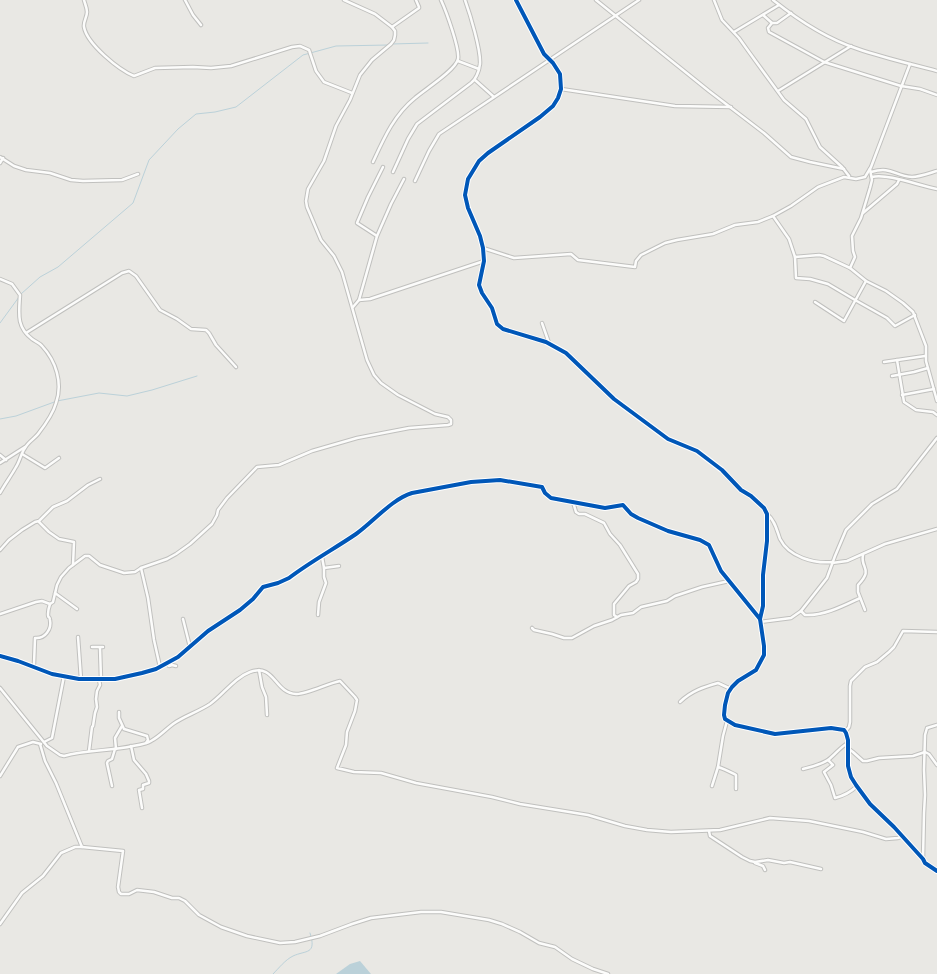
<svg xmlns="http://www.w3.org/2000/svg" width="937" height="974" font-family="'Varela Round',sans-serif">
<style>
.water{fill:#bbd1d9}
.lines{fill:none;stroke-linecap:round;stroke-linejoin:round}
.stream{stroke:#bbd1d9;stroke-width:1}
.minor-casing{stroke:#c0c0be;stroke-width:4.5}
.minor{stroke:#fcfcfb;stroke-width:2.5}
.cycleway-casing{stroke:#fff;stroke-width:6}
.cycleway{stroke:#0057b8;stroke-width:4}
</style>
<rect width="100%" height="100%" fill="#e9e8e4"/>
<!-- water -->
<polygon class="water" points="360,961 371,974 336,974 350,964"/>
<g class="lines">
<!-- stream -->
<g class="stream">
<polyline points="392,44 428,43"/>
<polyline points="21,294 40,277 58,267 133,203 149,160 178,129 196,114 215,112 236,107 303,55 336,46 389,45"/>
<polyline points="0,323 19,297"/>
<polyline points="0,419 16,416 57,401 99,393 127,396 152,390 197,376"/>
<path d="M273,974c6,-6 12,-14 20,-18 13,-6 24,-1 17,-23"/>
</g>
<!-- minor casing -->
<g class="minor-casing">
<g id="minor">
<path d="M84,0c1,4 3,8 3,12 0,5 -4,10 -3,15 3,17 35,43 50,49l21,-8 38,-1 18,1 20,-2 61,-19 8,-1 9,4 7,21 8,11 28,11"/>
<polyline points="185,0 193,15 201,25"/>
<polyline points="516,0 544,54 553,63 560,74 561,89 558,98 553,106 540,117 488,153 479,161 468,179 465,195 468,208 480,236 483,248 484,261 479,285 482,293 492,308 497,324 503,329 546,342 566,353 614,399 668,439 697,451 722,470 741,490 751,496 764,508 767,514 767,533 765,559 763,575 763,606 760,618"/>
<polyline points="596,0 709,91 764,133 791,157 810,162 844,169"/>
<polyline points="714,0 722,20 739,38 749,52 784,100 806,119 820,147 842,167 849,176"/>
<path d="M773,0c25,20 54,39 85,49 26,9 53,15 79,22"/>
<polyline points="763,15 772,23 777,23 791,13"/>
<polyline points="772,23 768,28 769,32 824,62 901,86 920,89 937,95"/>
<polyline points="392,27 419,8 419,7 416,0"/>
<polyline points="734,32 779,5"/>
<polyline points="458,61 479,69"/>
<polyline points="475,80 494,97"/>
<polyline points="561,89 675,106 731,107"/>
<polyline points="778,91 851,46"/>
<polyline points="0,157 14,166 26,170 50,173 71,180 83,181 122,180 138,174"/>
<path d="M373,162c11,-24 21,-47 42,-64 9,-8 41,-28 43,-39 2,-10 -12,-48 -17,-59"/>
<polyline points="0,163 3,158"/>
<polyline points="870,169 872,180 870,188 861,218 852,236 853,251 855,257 850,268 866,281 886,291 903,303 913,312 926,346 926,361 937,401"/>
<path d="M393,172l15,-33 9,-15 54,-41c5,-4 8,-12 9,-19 1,-14 -10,-50 -15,-64"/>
<path d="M871,172c21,-6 23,4 41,5 7,0 18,-4 25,-6"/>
<path d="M872,177c15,-4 48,9 65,12"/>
<polyline points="415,181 429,151 439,134 639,0"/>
<polyline points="863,213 897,184 899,180"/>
<polyline points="773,216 789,239 795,257 819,255 824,256 850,268"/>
<polyline points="377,236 357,223 368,197 383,167"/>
<polyline points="483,248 514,258 571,254 578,260 635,267 636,261 641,255 665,243 677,240 713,234 735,225 758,222 773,216 791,206 818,187 844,177 856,179 865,177 871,167 910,64"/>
<polyline points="795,257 796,278 810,279 828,284 855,300 887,318 895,326 915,315"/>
<path d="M0,279l12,5 8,11c-1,18 -4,32 12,44 4,3 8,4 10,7 14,15 21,37 14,57 -3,11 -11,22 -18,31 -4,5 -10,8 -13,14 -4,5 -5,13 -9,19 -5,9 -11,17 -16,26"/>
<polyline points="359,300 370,299 484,261"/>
<polyline points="815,302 844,321 866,281"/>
<polyline points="353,307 359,300 377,236 391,204 404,179"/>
<polyline points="542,323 549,343"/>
<polyline points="26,333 122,273 129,271 136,276 160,310 177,319 191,329 206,330 209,333 216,345 236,367"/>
<polyline points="897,360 904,402 916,410 933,412 937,415"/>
<polyline points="884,362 925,356"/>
<polyline points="892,376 914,372 928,368"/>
<polyline points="902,395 934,389"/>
<polyline points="22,454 45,468 59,458"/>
<polyline points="0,455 6,460"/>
<polyline points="0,463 25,447"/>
<polyline points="573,502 576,512 579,514 585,514 604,523 610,534 620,545 638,574 638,579 636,582 629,586 614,604 614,615 617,617"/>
<path d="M767,514c8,6 10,17 13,25 9,18 34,25 53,23"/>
<polyline points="39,522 49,532 59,539 74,542 73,565"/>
<polyline points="0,550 9,540 22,530 35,522 39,521 53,507 67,501 88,485 100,479"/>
<path d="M863,555c-3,14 11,13 -5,30v7l7,18"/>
<polyline points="322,557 324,568 339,566"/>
<polyline points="832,563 847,561 885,544 937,529"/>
<polyline points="141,568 148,598 154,640 160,667"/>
<polyline points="55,593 77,609"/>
<path d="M801,611l4,4c19,1 38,-9 55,-17"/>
<polyline points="0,614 36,602 42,601 50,604 53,602 57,585 61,577 69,568 85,556 89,556 100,565 124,573 135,572 141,568 167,559 176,554 190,544 212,524 217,515 218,510 227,498 257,467 279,465 312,451 357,438 409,428 448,425 451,424 451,420 448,417 435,414 398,395 381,383 374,375 367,360 342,272 334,256 321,240 307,207 306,201 308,189 324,161 336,126 350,100 360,75 372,60 391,44 394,40 395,35 395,31 392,27 375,14 344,0"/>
<polyline points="318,615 319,602 326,583 324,577 324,568"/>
<polyline points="183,619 190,647"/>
<polyline points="760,622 791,618 801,611 827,578 835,556 846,530 872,504 897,489 937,438"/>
<polyline points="532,628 534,630 552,634 564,638 572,638 594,626 612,620 621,615 633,613 641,607 667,601 675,596 702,587 729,581"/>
<polyline points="78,637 81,679"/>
<polyline points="92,647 103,647"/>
<polyline points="100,648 101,679"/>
<path d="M0,656l18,5 34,13 27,5h36l27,-6 14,-4 22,-12 30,-26 32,-21 13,-11 10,-12 15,-4 11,-5c21,-16 45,-29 67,-44 17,-12 36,-35 56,-41l59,-11 29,-2 42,7 3,6 6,5 54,10 18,-3 8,9 7,4 30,13 32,9 9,5 12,26 39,48 4,27v9l-8,15 -18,11 -6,6 -4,6 -3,12 -1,10 1,4 10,6 40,9 56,-6 13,2 2,3 2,7v26l3,11 5,8 14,19 24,23 29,32 2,4 12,8"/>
<polyline points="167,664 169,666 172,665 176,666"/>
<path d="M33,666l1,-2 1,-26c10,1 17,-9 15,-18 -1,-6 -2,0 -2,-6 0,-4 1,-7 2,-10"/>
<polyline points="259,670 262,687 266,697 267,715"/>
<path d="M0,688l47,58 13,9 4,1c23,-6 46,-5 69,-10 6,-1 13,-2 18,-5 8,-4 14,-11 22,-17 11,-8 25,-12 37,-20 14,-10 24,-26 40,-32 25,-9 24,21 46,22 9,1 33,-11 44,-13l15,16 2,3 -2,11 -8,21 -1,13 -9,23 17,4 27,1 35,10 76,14 28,7 68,11 37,11 22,4 24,2 49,-2 50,-12 39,3 54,11 23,7 12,-1 5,-2"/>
<path d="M680,702c11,-11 24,-15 38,-19l13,6"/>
<polyline points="119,712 119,718 124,729 147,736 148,740 146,743"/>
<polyline points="845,732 849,727 850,722 850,686 851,681 865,667 877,662 889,652 894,647 903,631 937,632"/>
<polyline points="44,742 52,738 64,676"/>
<polyline points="40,744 45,761 56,783 82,847"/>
<polyline points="131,746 134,760 146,774 149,781 149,783 143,785 143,789 139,790 142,808"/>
<polyline points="116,749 115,738 122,726"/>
<polyline points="849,749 853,752 863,761 867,761 879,758 913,756 925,752 929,754 937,765"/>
<polyline points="89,751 92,727 93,726 95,713 97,707 96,699 97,691 100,685 99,679"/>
<path d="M828,760l5,5 -9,7 7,13 4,13c8,-2 16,-6 22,-12"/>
<path d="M718,767c7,2 12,5 18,8v14"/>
<path d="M803,769c8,-2 17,-4 25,-9 7,-5 12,-13 20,-17"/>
<polyline points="0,776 18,747 33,742 41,744"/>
<polyline points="112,786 107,763 108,761 112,759 115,749"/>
<polyline points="712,786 718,767 723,736 727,721"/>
<polyline points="709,831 710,836 742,857 750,861 755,862 768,860 784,863 790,862 821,869"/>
<polyline points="923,859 924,813 925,795 924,770 925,735 927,728 937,725"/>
<polyline points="755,863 763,866 765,870"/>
<polyline points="0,924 22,893 43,876 61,853 75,847 82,847 123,851 118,887 119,892 121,894 129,894 137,890 154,892 172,898 179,898 185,901 199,915 221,927 247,936 280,943 295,942 320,936 352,924 371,918 421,912 441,912 489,920 502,924 520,932 539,943 555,947 572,959 593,969 608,974"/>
</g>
</g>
<!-- minor -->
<use href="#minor" class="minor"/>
<!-- cycleway casing -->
<g class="cycleway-casing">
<g id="cycleway">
<polyline points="516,0 544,54 553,63 560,74 561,89 558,98 553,106 540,117 488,153 479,161 468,179 465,195 468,208 480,236 483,248 484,261 479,285 482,293 492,308 497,324 503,329 546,342 566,353 614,399 668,439 697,451 722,470 741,490 751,496 764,508 767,514 767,541 763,575 763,606 760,619"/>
<path d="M0,656l18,5 34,13 27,5h36l27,-6 14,-4 22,-12 30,-26 32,-21 13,-11 10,-12 15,-4 11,-5c21,-16 45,-29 67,-44 17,-12 36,-35 56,-41l59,-11 29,-2 42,7 3,6 6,5 54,10 18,-3 8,9 7,4 30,13 32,9 9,5 12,26 39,48 4,27v9l-8,15 -18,11 -6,6 -4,6 -3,12 -1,10 1,4 10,6 40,9 56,-6 13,2 2,3 2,7v26l3,11 5,8 14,19 24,23 29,32 2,4 12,8"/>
</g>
</g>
<!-- cycleway -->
<use href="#cycleway" class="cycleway"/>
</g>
</svg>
